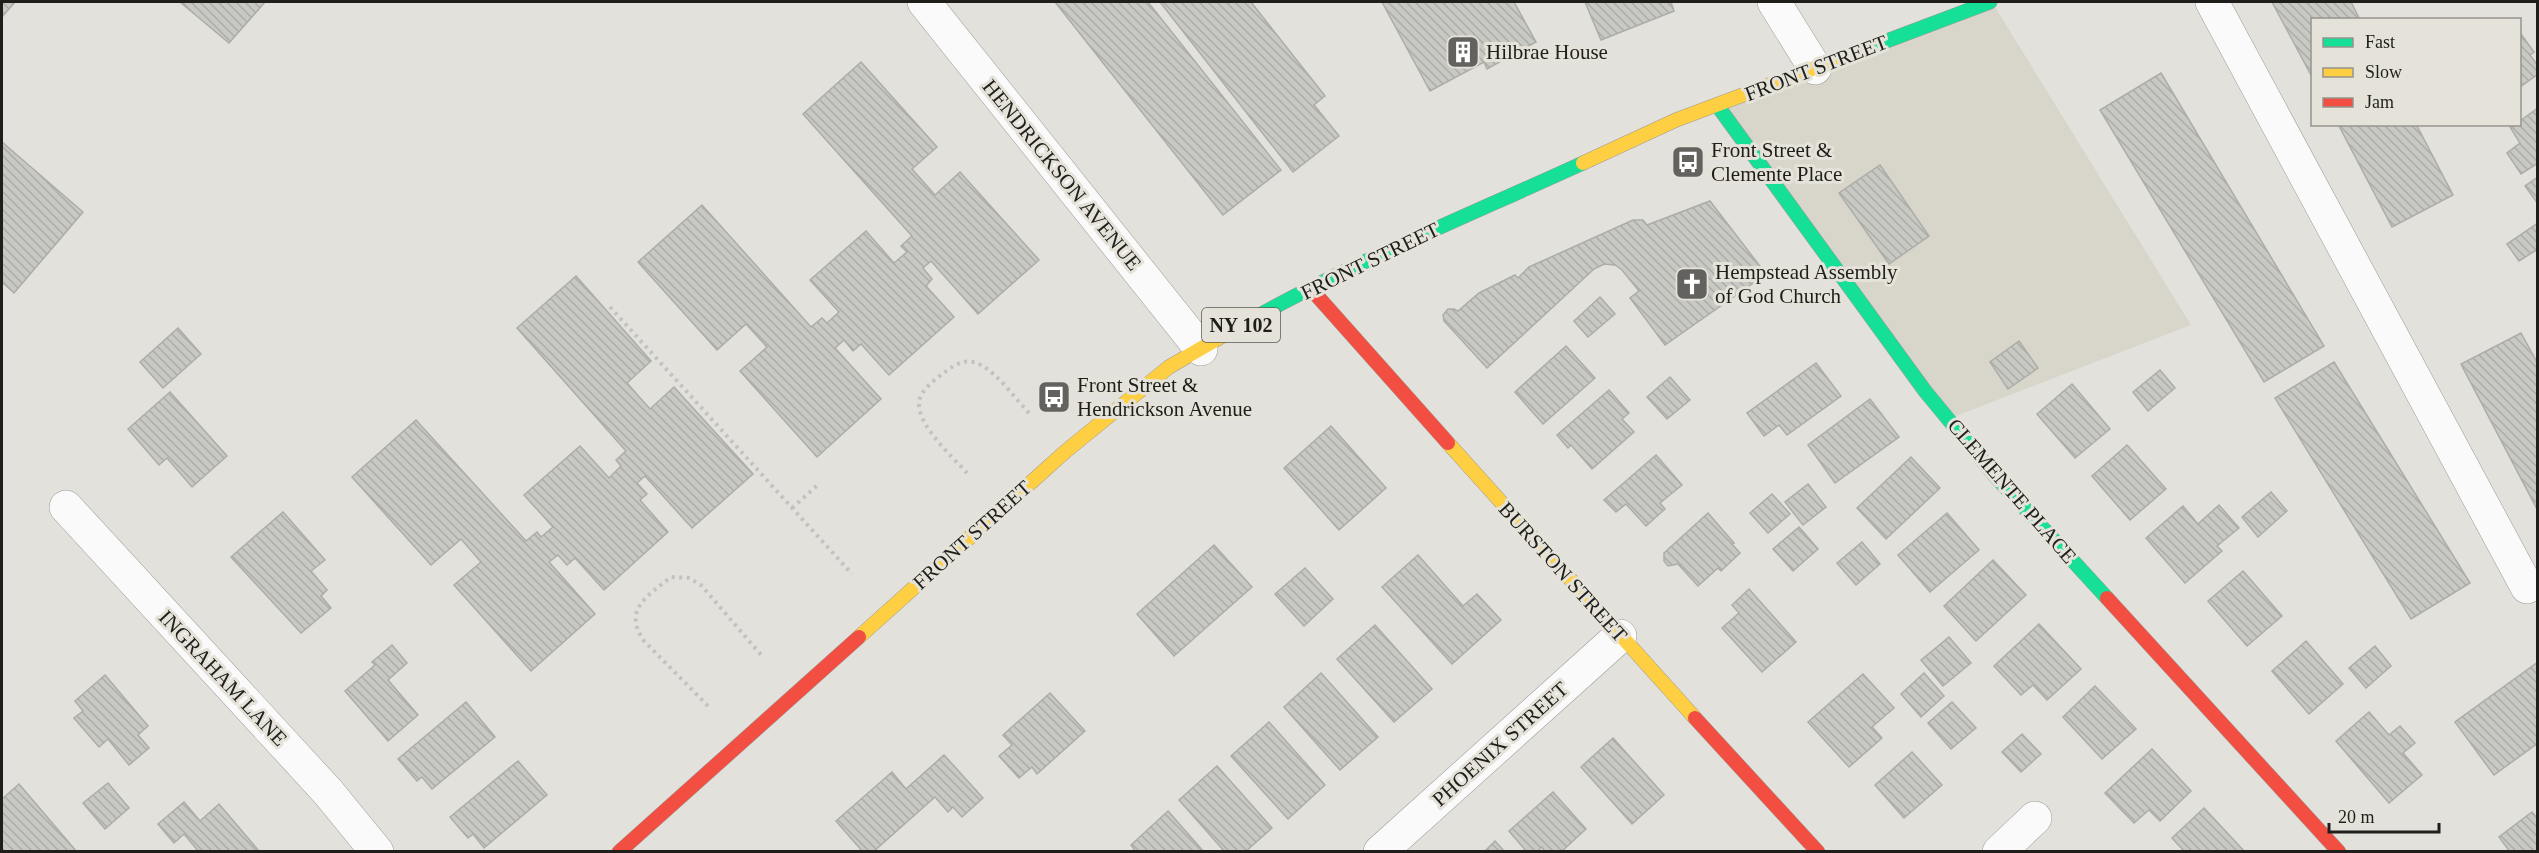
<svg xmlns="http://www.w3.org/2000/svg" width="2539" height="853" font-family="Georgia,serif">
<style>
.built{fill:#d8d6cb}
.building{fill:url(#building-back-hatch);stroke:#acaca8;stroke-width:1.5}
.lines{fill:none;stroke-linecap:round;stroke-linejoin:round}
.street-casing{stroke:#9c9b97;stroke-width:34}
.fast-casing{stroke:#9c9b97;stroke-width:15}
.slow-casing{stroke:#9c9b97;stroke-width:15}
.jam-casing{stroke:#9c9b97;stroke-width:15}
.path{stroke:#c3c2c0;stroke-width:4;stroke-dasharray:3 4.5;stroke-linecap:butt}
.street{stroke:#fbfafa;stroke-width:33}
.fast{stroke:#16e098;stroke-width:14}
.slow{stroke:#ffcf43;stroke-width:14}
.jam{stroke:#f24e42;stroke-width:14}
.labels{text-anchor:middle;stroke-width:6;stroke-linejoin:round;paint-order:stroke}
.shield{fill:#e5e3d9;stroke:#5a5953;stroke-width:1.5}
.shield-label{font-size:20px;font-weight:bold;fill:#1f1e1a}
.poi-label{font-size:21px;fill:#1f1e1a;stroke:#e5e3d9;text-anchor:start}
.street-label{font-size:21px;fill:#1f1e1a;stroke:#e5e3d9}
</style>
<defs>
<pattern id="building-back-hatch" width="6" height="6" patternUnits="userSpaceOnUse" patternTransform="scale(1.5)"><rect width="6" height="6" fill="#c9c9c4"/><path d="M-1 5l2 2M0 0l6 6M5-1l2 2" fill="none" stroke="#acaca8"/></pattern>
</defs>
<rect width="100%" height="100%" fill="#e2e1dc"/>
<!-- built -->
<polygon class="built" points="1992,2 2191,325 1948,419 1717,105"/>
<!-- building -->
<g class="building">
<polygon points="2,2 15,2 2,17"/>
<polygon points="180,2 265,2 229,43"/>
<polygon points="1055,2 1148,2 1281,170 1223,215"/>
<polygon points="1160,2 1251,2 1325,96 1314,105 1339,136 1293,172"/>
<polygon points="1382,2 1514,2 1536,42 1487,69 1484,62 1430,91"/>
<polygon points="1585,2 1671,2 1674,11 1601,40"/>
<polygon points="2272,2 2351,2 2360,20 2312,20 2312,77"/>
<polygon points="2521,34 2534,52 2530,55 2538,66 2538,74 2520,87 2520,36"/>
<polygon points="861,62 937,147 912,169 935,195 960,172 1039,260 978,314 931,261 923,268 932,279 926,286 954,317 889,375 861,344 853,351 844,340 835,348 881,399 817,457 740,371 767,347 746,324 717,350 638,262 702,205 811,327 822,318 827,323 839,312 810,280 866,231 894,263 907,252 901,246 912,236 803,114"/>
<polygon points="2161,73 2324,346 2264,382 2100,110"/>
<polygon points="2538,108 2538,163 2521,174 2507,153 2520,143 2510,127 2520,124 2520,121"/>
<polygon points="2338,124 2416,124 2453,195 2392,227"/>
<polygon points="2,142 83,212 14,293 2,282"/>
<polygon points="1880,165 1929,236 1889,264 1839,193"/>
<polygon points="2538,177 2538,204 2525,186"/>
<polygon points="1710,201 1766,274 1665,345 1630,298 1639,291 1622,270 1615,265 1604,264 1594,269 1487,368 1444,321 1443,315 1448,309 1454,309 1458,311 1479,293 1515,275 1518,278 1529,267 1633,220 1643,220 1647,225"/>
<polygon points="2538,223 2538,249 2519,261 2507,244"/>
<polygon points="576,276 651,361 627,383 650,409 674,387 753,474 692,528 645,476 637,483 647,494 640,500 668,532 604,590 575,558 567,565 558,555 549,562 595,614 531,671 454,585 481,562 461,539 431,565 352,477 416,420 526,541 537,532 541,537 553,527 524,495 580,446 609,478 621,466 616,460 626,451 517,328"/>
<polygon points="1600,297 1615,314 1588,337 1574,321"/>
<polygon points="178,328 201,354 163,388 140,362"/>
<polygon points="2521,333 2538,364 2538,511 2461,364"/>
<polygon points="2019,341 2038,368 2008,389 1990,362"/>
<polygon points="1566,346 1595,378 1543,424 1515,392"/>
<polygon points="2334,362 2470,583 2411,619 2275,398"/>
<polygon points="1816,363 1841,396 1787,435 1779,425 1764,436 1747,413"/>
<polygon points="2160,370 2175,388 2148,411 2133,392"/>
<polygon points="1670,377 1690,400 1667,419 1647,397"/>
<polygon points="2072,384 2110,429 2075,458 2037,414"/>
<polygon points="1609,390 1629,413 1622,419 1634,432 1592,469 1571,445 1568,448 1557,435"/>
<polygon points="170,392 227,456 192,487 167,458 159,465 128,429"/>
<polygon points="1870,399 1899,437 1835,483 1808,445"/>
<polygon points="1331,426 1386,488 1339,530 1284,468"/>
<polygon points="2127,445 2166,489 2130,520 2092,476"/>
<polygon points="1656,455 1682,485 1660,503 1665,509 1646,526 1626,504 1616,512 1604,500"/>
<polygon points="1911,457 1940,488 1886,539 1857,508"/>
<polygon points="1808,484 1826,507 1803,525 1785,502"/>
<polygon points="2271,492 2287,511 2258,537 2242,517"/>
<polygon points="1772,494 1790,514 1768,533 1750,513"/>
<polygon points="2219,505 2239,528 2217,546 2222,551 2185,583 2146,538 2183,506 2198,524"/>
<polygon points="283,512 325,560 311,571 327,590 321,596 331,608 301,633 231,557"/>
<polygon points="1708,513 1734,543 1732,544 1740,553 1721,571 1718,568 1698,586 1678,564 1668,566 1664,561 1664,553"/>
<polygon points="1947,513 1979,550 1930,592 1898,555"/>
<polygon points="1799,527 1818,549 1793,571 1773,549"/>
<polygon points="1862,542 1880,564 1856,585 1837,563"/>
<polygon points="1214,545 1252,587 1174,656 1137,614"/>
<polygon points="1418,555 1463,606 1477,594 1501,620 1452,664 1382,587"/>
<polygon points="1993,560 2026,595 1976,641 1944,606"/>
<polygon points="1305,568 1333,599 1304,626 1275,594"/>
<polygon points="2243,571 2282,616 2247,646 2208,601"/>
<polygon points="1749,589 1796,642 1762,672 1722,628 1739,613 1732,605"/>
<polygon points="2039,624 2081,669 2047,700 2033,685 2021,695 1994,666"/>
<polygon points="1375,625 1432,689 1394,722 1337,659"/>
<polygon points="1949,637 1971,663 1943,686 1921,660"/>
<polygon points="2306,641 2343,684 2309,714 2272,671"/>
<polygon points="392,645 407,663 388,680 418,715 388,741 345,691 375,665 372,662"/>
<polygon points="2375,646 2391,666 2366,688 2349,668"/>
<polygon points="2538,662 2538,743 2494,775 2455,722"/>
<polygon points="1321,673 1378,737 1340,770 1284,707"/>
<polygon points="1924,673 1944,696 1921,717 1901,694"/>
<polygon points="1863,674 1894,708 1872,727 1882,738 1849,767 1808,722"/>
<polygon points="105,675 148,726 138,735 149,748 129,765 108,739 99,747 74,718 83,711 75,701"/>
<polygon points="2095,686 2136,729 2102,759 2063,717"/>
<polygon points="1050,693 1085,731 1037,774 1032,767 1019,778 999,756 1012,745 1003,735"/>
<polygon points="466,702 495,737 432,789 422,777 417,781 398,759"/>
<polygon points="1952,702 1976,728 1951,749 1928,723"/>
<polygon points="2369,712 2389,735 2400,726 2415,743 2403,753 2422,775 2389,803 2336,741"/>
<polygon points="1269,722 1325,785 1288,819 1231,756"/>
<polygon points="2022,734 2041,754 2021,772 2002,752"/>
<polygon points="1613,738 1664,795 1632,824 1581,767"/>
<polygon points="2152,749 2191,791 2160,821 2149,810 2134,823 2105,793"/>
<polygon points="1912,752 1942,785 1904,818 1875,785"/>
<polygon points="944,755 983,798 962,817 953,807 948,812 935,797 873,852 863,852 836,821 892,772 906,789"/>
<polygon points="518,761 547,795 484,848 473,834 468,838 450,817"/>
<polygon points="1217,766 1272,828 1245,852 1225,852 1179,800"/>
<polygon points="108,783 129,808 105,829 83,803"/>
<polygon points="19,784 77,852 2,852 2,799"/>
<polygon points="1553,792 1586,829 1561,852 1545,852 1542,847 1537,852 1527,852 1509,831"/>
<polygon points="184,802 200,821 219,804 259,851 199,852 184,834 174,843 158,824"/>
<polygon points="2204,808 2245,852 2185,852 2172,838"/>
<polygon points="1168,811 1204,852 1136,852 1131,845"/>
<polygon points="2532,812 2538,819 2538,852 2510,852 2499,837"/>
<polygon points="1495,841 1505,852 1484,852"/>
</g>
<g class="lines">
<!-- street casing -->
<g class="street-casing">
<g id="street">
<polyline points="924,2 1201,349"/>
<polyline points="1774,2 1815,68"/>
<polyline points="2212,2 2527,587"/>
<polyline points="66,507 328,792 377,852"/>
<polyline points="1380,852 1620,636"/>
<polyline points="1999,852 2035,818"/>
</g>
</g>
<!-- fast casing -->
<g class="fast-casing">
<g id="fast">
<polyline points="1868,48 1990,2"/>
<polyline points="1717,105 1925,391 1996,477 2107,598"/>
<path d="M1224,335c115,-67 239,-117 359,-172"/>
</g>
</g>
<!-- slow casing -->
<g class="slow-casing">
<g id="slow">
<polyline points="1583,163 1676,120 1868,48"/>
<polyline points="1448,443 1695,718"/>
<polyline points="859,637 1066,451 1169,367 1224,335"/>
</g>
</g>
<!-- jam casing -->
<g class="jam-casing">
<g id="jam">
<polyline points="1311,289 1448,443"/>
<polyline points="2107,598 2339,852"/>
<polyline points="1695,718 1818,852"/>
<polyline points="619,852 859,637"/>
</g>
</g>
<!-- path -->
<g class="path">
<polyline points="610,307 852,574"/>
<path d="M967,473c-14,-16 -60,-56 -45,-79 5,-9 15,-16 23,-22 10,-8 21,-14 34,-8 20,10 36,35 52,51"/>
<polyline points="792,508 820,483"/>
<path d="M708,706l-64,-65c-22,-32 4,-45 27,-64l18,1 12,7 61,71"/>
</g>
<!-- street -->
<use href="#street" class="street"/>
<!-- fast -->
<use href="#fast" class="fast"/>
<!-- slow -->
<use href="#slow" class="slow"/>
<!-- jam -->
<use href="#jam" class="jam"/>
</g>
<!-- icons -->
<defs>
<g id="building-square" transform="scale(1.725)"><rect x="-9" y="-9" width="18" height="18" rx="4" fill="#63625e" stroke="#e5e3d9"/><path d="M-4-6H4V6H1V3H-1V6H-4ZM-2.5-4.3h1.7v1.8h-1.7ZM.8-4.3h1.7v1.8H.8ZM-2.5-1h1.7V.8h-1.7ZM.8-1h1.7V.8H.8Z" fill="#fff"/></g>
<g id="bus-square" transform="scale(1.725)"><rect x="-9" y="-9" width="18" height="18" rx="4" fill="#63625e" stroke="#e5e3d9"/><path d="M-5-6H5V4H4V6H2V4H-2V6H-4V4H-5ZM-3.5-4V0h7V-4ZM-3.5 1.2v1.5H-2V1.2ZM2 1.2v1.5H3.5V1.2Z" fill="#fff"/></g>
<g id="church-square" transform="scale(1.725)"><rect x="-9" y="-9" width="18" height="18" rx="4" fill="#63625e" stroke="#e5e3d9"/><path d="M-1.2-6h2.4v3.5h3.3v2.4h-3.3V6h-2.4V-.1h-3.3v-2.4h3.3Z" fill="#fff"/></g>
</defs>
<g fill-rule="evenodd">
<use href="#building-square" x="1463" y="52"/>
<use href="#bus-square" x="1688" y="162"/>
<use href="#church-square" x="1692" y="284"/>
<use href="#bus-square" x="1054" y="397"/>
</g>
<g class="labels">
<!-- shield labels -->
<rect class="shield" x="1202" y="308" width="78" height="34" rx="4.5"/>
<g class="shield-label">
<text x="1241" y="332">NY 102</text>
</g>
<!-- poi labels -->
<g class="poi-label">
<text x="1486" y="59">Hilbrae House</text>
<text x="1711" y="157">Front Street &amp;<tspan x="1711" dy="24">Clemente Place</tspan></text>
<text x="1715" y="279">Hempstead Assembly<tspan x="1715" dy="24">of God Church</tspan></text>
<text x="1077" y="392">Front Street &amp;<tspan x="1077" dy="24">Hendrickson Avenue</tspan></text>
</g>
<!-- street labels -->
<g class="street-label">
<text transform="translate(1816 68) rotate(-21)" y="7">FRONT STREET</text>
<text transform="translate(1062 175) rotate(51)" y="7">HENDRICKSON AVENUE</text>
<text transform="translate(1370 261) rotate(-26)" y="7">FRONT STREET</text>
<text transform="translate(2012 491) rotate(49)" y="7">CLEMENTE PLACE</text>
<text transform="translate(972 535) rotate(-42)" y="7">FRONT STREET</text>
<text transform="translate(1563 572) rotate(48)" y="7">BURSTON STREET</text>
<text transform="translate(223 678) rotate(47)" y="7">INGRAHAM LANE</text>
<text transform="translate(1500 744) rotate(-42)" y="7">PHOENIX STREET</text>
</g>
</g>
<!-- border -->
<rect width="2539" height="853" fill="none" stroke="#1f1e1a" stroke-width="6"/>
<!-- legend -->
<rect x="2311" y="18" width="210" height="108" fill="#e5e3d9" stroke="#96948d" stroke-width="1.5"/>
<rect x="2323" y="38" width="30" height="9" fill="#16e098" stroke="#96948d" stroke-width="1.5"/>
<text x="2365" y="48" font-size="18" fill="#1f1e1a">Fast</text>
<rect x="2323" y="68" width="30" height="9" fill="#ffcf43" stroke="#96948d" stroke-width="1.5"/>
<text x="2365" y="78" font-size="18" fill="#1f1e1a">Slow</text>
<rect x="2323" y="98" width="30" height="9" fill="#f24e42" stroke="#96948d" stroke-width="1.5"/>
<text x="2365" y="108" font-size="18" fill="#1f1e1a">Jam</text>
<!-- scale -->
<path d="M2329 823v9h110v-9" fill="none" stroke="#1f1e1a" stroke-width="3"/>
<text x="2338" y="823" font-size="18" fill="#1f1e1a" stroke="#e5e3d9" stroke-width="4.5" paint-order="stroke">20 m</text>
</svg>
